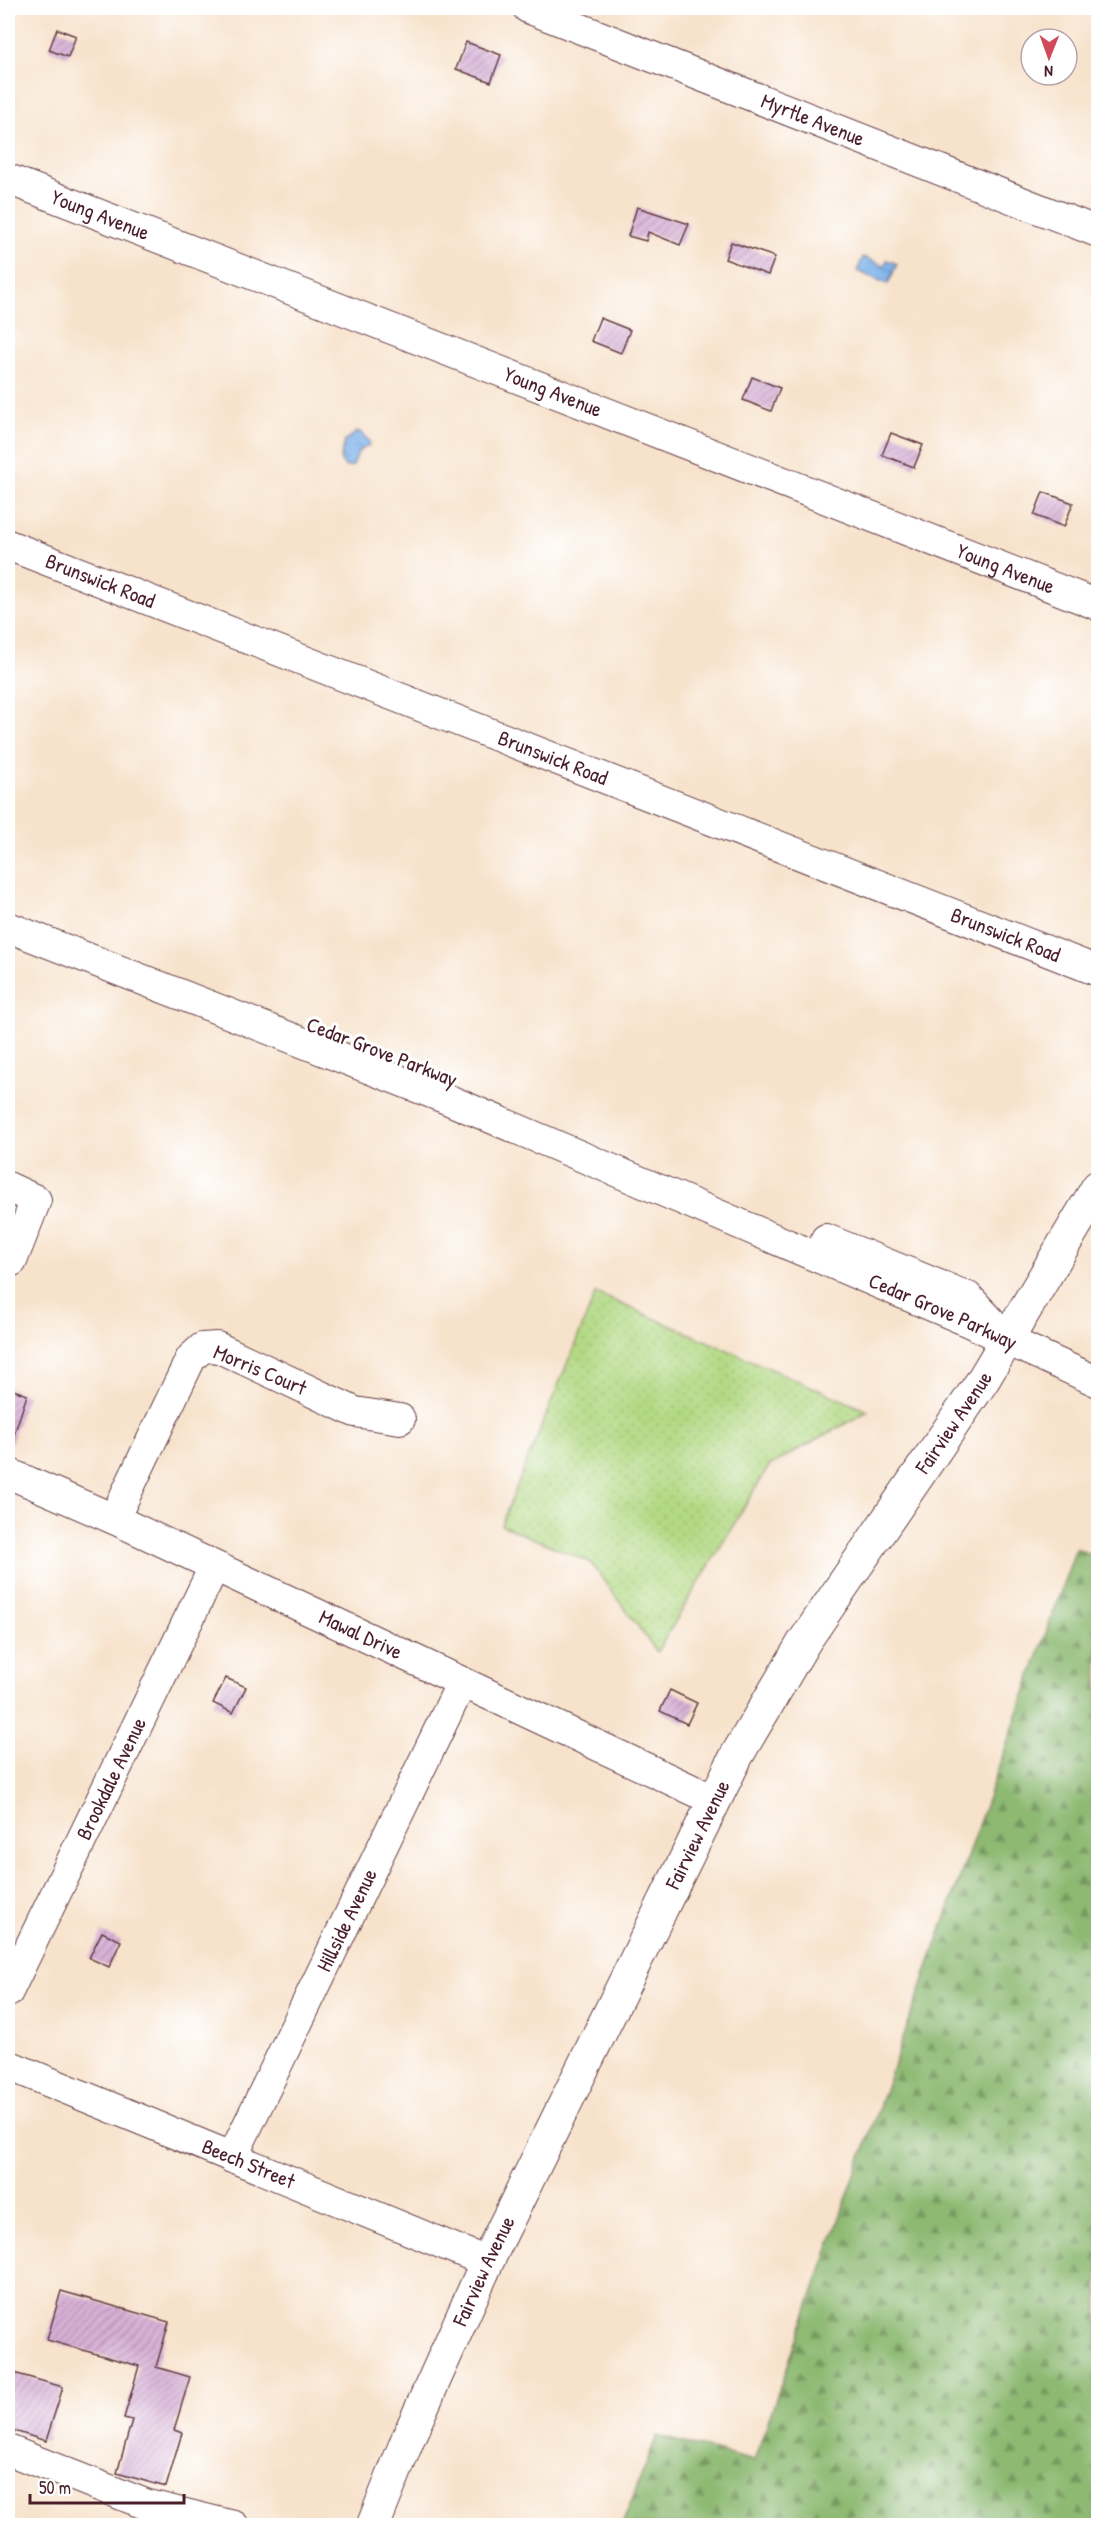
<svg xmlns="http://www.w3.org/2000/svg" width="1106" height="2533" font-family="'Patrick Hand',sans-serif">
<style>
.grass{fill:url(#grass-dots);stroke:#7e7c58;stroke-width:1.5}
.forest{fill:url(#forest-firs);stroke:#6c6c4e;stroke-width:1.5}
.water{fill:url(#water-ripples);stroke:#62688a;stroke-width:1.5}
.building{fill:url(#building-hatch)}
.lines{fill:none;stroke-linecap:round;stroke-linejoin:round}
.minor-casing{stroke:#643c43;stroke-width:32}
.major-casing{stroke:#643c43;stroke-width:35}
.minor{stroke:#fff;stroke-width:30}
.major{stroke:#fff;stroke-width:33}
.labels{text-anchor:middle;stroke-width:6;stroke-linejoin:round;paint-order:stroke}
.street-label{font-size:21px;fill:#4a1f2b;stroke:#fff}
</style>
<defs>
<pattern id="grass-dots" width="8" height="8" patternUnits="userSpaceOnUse" patternTransform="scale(1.5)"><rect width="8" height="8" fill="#b2d984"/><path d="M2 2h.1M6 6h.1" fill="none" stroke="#9bba72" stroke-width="1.8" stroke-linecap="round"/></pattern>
<pattern id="forest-firs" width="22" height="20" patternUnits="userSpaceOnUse" patternTransform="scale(1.5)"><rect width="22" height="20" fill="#8db972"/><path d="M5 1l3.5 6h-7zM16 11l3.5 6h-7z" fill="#75965e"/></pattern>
<pattern id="water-ripples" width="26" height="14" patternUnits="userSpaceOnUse" patternTransform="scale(1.5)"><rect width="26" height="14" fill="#7ab1e9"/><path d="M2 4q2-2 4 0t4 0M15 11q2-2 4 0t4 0" fill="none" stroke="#668fbd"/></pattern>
<pattern id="building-hatch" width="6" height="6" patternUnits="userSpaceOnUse" patternTransform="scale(1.5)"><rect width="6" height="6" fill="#d8b1d7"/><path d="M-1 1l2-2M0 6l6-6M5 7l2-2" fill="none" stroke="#b18faf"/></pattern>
</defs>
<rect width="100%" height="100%" fill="#fff"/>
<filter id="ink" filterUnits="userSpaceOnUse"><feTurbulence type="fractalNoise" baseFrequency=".0167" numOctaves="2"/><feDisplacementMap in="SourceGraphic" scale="12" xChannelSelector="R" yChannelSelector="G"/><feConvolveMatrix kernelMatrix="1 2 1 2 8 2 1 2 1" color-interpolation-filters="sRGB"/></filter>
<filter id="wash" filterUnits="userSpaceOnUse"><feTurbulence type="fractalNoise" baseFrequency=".008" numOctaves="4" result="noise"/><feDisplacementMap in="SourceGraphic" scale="24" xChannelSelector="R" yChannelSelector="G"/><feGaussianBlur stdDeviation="1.35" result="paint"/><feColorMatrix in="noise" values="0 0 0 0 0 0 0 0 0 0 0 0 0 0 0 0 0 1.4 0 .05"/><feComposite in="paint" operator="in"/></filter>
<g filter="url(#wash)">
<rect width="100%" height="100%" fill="#f7e2cb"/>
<!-- grass -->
<polygon class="grass" points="596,1293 868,1411 769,1466 657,1652 590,1562 501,1525"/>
<!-- forest -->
<polygon class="forest" points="1076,1548 1098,1558 1098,1794 1093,1806 1098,1809 1098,2525 622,2525 657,2436 754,2461"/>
<!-- water -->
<g class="water">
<polygon points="863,257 884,266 887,260 897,264 888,284 857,271"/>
<polygon points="357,432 360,432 369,441 369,445 358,452 353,466 346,467 340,460 345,441"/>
</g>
<g id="blocks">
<!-- building -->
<g class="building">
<polygon points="57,29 76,36 68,57 49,50"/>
<polygon points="466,42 501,55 491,82 456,69"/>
<polygon points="637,207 689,224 680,245 648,232 646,241 628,236"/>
<polygon points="731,242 775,257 768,275 725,259"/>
<polygon points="600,318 630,330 621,353 591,341"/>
<polygon points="752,377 780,388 771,411 743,400"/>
<polygon points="891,433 923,445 914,467 882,455"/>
<polygon points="1043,492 1073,503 1064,527 1034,515"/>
<polygon points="8,1388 27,1395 11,1444 8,1444"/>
<polygon points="226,1678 246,1687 233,1713 213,1703"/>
<polygon points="670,1690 697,1703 687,1724 660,1711"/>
<polygon points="102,1932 121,1941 109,1967 89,1958"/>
<polygon points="61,2291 169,2322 156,2367 190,2377 174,2430 182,2433 166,2487 117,2473 132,2420 124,2418 139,2366 47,2340"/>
<polygon points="14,2373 63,2387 46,2441 8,2429 8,2396"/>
</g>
</g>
</g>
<g filter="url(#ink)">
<use href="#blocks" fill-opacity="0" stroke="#643c43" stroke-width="1.5"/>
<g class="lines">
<!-- minor casing -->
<g class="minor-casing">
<g id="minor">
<path id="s1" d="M528,8l570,224"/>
<path id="s2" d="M8,179l1090,426"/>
<path id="s3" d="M8,545l1090,426"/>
<path id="s4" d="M8,927l434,170 518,221 138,64"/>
<polyline points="8,1187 36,1200 12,1261 8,1259"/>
<polyline points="826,1239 968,1297 999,1330"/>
<path id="s5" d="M8,1473l106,46 600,281"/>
<polyline points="114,1519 191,1358 202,1348 217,1347 355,1412 400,1419"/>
<path id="s6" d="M8,1992l206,-425"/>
<path id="s7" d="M8,2065l479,197"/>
<path id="s8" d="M232,2158l230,-476"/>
<polyline points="8,2450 145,2504 234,2526"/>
</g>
</g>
<!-- major casing -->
<g class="major-casing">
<g id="major">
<path id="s9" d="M373,2526l36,-90 78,-174 250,-507 67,-113 179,-262 115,-193"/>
</g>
</g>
<!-- minor -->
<use href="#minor" class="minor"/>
<!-- major -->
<use href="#major" class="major"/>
</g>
</g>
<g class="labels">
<!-- street labels -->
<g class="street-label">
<text dy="7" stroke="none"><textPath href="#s1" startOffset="306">Myrtle Avenue</textPath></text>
<text dy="7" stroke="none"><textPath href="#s2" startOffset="99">Young Avenue</textPath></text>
<text dy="7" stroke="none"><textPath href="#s2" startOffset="585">Young Avenue</textPath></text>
<text dy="7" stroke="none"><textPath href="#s2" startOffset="1071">Young Avenue</textPath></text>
<text dy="7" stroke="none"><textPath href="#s3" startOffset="99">Brunswick Road</textPath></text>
<text dy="7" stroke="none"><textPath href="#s3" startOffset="585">Brunswick Road</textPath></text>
<text dy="7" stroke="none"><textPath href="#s3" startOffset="1071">Brunswick Road</textPath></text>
<text transform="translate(382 1052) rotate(21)" y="7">Cedar Grove Parkway</text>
<text dy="7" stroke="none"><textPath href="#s4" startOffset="1011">Cedar Grove Parkway</textPath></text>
<text transform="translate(260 1370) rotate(23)" y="7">Morris Court</text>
<text dy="7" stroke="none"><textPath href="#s9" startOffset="1250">Fairview Avenue</textPath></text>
<text dy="7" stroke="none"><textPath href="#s5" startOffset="388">Mawal Drive</textPath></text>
<text dy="7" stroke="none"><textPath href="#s6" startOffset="237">Brookdale Avenue</textPath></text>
<text dy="7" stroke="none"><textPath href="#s9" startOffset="764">Fairview Avenue</textPath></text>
<text dy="7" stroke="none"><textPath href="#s8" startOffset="264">Hillside Avenue</textPath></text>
<text dy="7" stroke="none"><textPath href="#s7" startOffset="260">Beech Street</textPath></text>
<text dy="7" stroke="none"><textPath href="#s9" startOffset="278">Fairview Avenue</textPath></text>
</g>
</g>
<!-- margin -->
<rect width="1106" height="2533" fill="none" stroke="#fff" stroke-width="30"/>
<!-- north arrow -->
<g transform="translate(1049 57) rotate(181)"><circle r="28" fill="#ffffff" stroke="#b7a5aa" stroke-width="1.5"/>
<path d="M0-4.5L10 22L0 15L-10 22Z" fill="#d1495b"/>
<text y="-9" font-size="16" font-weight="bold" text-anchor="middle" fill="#4a1f2b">N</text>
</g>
<!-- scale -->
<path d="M30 2494v9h154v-9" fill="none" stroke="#4a1f2b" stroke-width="3"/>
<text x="39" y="2494" font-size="18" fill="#4a1f2b" stroke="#ffffff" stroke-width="4.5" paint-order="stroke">50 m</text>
</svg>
